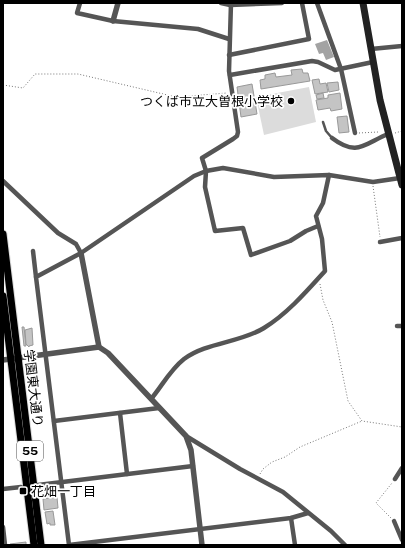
<svg xmlns="http://www.w3.org/2000/svg" width="405" height="548" font-family="'Public Sans','Noto Sans JP',sans-serif">
<style>
.green{fill:#dcdcdc}
.water{fill:#a3a3a3}
.building{fill:#c4c4c4;stroke:#999}
.lines{fill:none;stroke-linecap:round;stroke-linejoin:round}
.primary-casing{stroke:#dbdbdb;stroke-width:9}
.path{stroke:#777;stroke-width:1;stroke-dasharray:1 2;stroke-linecap:butt}
.service{stroke:#555;stroke-width:2.5}
.minor{stroke:#555;stroke-width:4.5}
.tertiary{stroke:#555;stroke-width:5.5}
.secondary{stroke:#222;stroke-width:7}
.primary{stroke:#000;stroke-width:7}
.poi-dot{fill:#000;stroke:#fff;stroke-width:1.5}
.labels{text-anchor:middle;stroke-width:3.5;stroke-linejoin:round;paint-order:stroke}
.shield{fill:#fff;stroke:#4c4c4c;stroke-width:1}
.shield-label{font-size:12px;font-weight:bold;fill:#000}
.poi-label{font-size:13px;fill:#000;stroke:#fff;text-anchor:end}
.street-label{font-size:13px;fill:#000;stroke:#fff}
</style>
<rect width="100%" height="100%" fill="#fff"/>
<!-- green -->
<polygon class="green" points="309,87 316,122 264,135 256,97"/>
<!-- water -->
<polygon class="water" points="327,40 334,57 326,60 323,53 319,54 315,44"/>
<!-- building -->
<g class="building">
<polygon points="302,69 303,73 308,73 310,81 261,89 260,80 265,79 265,75 275,73 276,77 292,75 291,70"/>
<polygon points="319,79 320,84 326,83 328,92 315,94 312,80"/>
<polygon points="338,82 339,90 329,92 327,83"/>
<polygon points="252,84 257,114 241,117 237,87"/>
<polygon points="323,93 324,98 317,99 316,95"/>
<polygon points="340,93 342,109 331,111 330,108 318,110 316,100 328,98 328,95"/>
<polygon points="347,116 349,132 339,133 337,117"/>
<polygon points="22,327 24,327 26,346 24,346"/>
<polygon points="32,328 33,345 29,346 29,347 26,344 25,330"/>
<polygon points="53,487 54,496 43,497 42,488"/>
<polygon points="57,497 58,508 44,510 43,499"/>
<polygon points="53,511 55,525 50,525 50,523 47,524 45,512"/>
<polygon points="26,542 26,545 10,545 10,544"/>
</g>
<g class="lines">
<!-- primary casing -->
<g class="primary-casing">
<g id="primary">
<polyline points="3,234 41,545"/>
<polyline points="3,296 34,545"/>
</g>
</g>
<!-- path -->
<g class="path">
<polyline points="3,85 23,88 35,74 78,74 176,97 227,93"/>
<polyline points="359,133 378,132"/>
<polyline points="395,133 402,131"/>
<polyline points="373,186 380,237"/>
<polyline points="320,284 323,300 332,322 348,401 362,421 402,427"/>
<polyline points="260,474 263,469 272,462 285,457 300,447 362,421"/>
<polyline points="391,518 376,503 392,483"/>
</g>
<!-- service -->
<polyline class="service" points="323,122 326,131 332,138"/>
<!-- minor -->
<g class="minor">
<polyline points="80,3 77,13 113,21 198,29 229,39"/>
<polyline points="221,3 230,5 282,3"/>
<polyline points="231,3 229,71 238,132 237,136 233,139 202,158 206,171 205,187 215,231 243,228 251,255 290,241 306,231 318,226"/>
<polyline points="317,3 341,69 355,133"/>
<polyline points="371,49 402,46"/>
<polyline points="229,55 309,39 302,3"/>
<polyline points="230,75 312,61 318,62 335,70 373,62"/>
<path d="M332,138c25,19 32,6 56,-4"/>
<polyline points="3,181 58,233 76,244 81,253"/>
<polyline points="380,242 402,238"/>
<polyline points="33,251 36,277"/>
<polyline points="397,326 402,326"/>
<path d="M151,399c11,-13 19,-29 33,-40 23,-17 56,-16 80,-31 23,-14 43,-37 61,-57l-3,-32 -6,-23 7,-13 6,-28"/>
<polyline points="120,413 127,474"/>
<polyline points="54,421 159,408"/>
<polyline points="186,436 240,469 283,492 331,531 345,545"/>
<polyline points="395,479 402,468"/>
<polyline points="38,485 193,466"/>
<polyline points="3,489 21,487"/>
<polyline points="291,518 295,545"/>
<polyline points="394,521 402,540"/>
<polyline points="3,527 5,545"/>
<polyline points="69,545 36,277 81,253 194,176 206,171 223,168 274,177 329,175 373,182 400,178"/>
<polyline points="69,545 291,518 308,513"/>
</g>
<!-- tertiary -->
<g class="tertiary">
<polyline points="113,21 118,3"/>
<polyline points="81,253 99,347 108,353 186,436 191,450 202,545"/>
<polyline points="3,360 99,347"/>
</g>
<!-- secondary -->
<polyline class="secondary" points="363,3 380,100 402,185"/>
<!-- primary -->
<use href="#primary" class="primary"/>
</g>
<!-- markers -->
<g class="poi-dot">
<circle cx="291" cy="101" r="4"/>
<rect x="19" y="487" width="8" height="8" rx="2"/>
</g>
<g class="labels">
<!-- shield labels -->
<rect class="shield" x="17" y="441" width="26" height="20" rx="3"/>
<g class="shield-label">
<text x="30" y="455">55</text>
</g>
<!-- poi labels -->
<g class="poi-label">
<text x="283" y="106">つくば市立大曽根小学校</text>
<text x="31" y="496" text-anchor="start">花畑一丁目</text>
</g>
<!-- street labels -->
<g class="street-label">
<text transform="translate(34 388) rotate(83)" y="5">学園東大通り</text>
</g>
</g>
<!-- border -->
<rect width="405" height="548" fill="none" stroke="#000000" stroke-width="8"/>
</svg>
